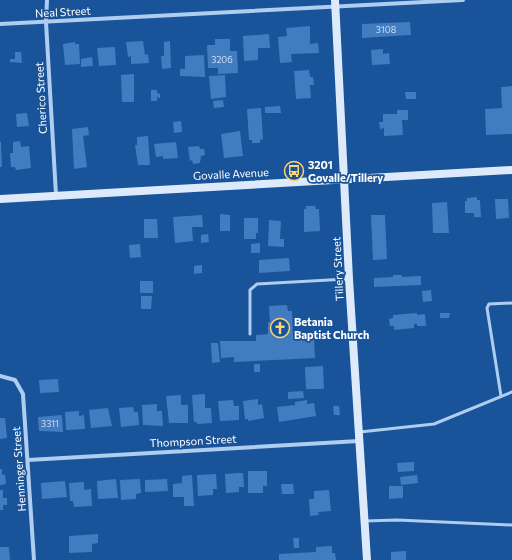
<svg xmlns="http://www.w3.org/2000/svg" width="512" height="560" font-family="Commissioner,sans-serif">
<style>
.building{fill:#427cc0}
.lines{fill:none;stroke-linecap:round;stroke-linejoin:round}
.lane{stroke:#aecdf1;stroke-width:3}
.street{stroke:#aecdf1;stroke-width:4}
.secondary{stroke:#dceafc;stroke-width:8}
.labels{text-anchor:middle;stroke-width:3.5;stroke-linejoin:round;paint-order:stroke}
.number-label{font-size:9px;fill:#d0deef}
.street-label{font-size:11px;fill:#fff;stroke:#195399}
.poi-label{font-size:11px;font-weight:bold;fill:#fff;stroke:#195399;text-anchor:start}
</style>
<rect width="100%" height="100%" fill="#195399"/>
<!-- building -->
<g class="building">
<polygon points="410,22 411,35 362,38 362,24"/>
<polygon points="310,26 310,44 318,43 319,53 291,54 292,62 280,63 278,37 287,36 286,28"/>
<polygon points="269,34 270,48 258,48 258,60 244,61 243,36"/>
<polygon points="215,39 230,39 230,51 237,51 238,73 218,74 218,68 208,68 207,45 215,45"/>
<polygon points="143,41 145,55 148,54 149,63 131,64 131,56 128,57 126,42"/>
<polygon points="170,41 171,68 162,69 161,56 164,56 164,42"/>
<polygon points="75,42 75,44 79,44 80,64 65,65 63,44"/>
<polygon points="115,47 116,65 99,66 97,48"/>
<polygon points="383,49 383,54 389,53 390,64 372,65 371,50"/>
<polygon points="15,52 21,52 22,63 10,62 10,59 15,59"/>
<polygon points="204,55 205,77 180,76 180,69 185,69 185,56"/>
<polygon points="92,57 93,66 81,67 81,59"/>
<polygon points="309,70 310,77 313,77 314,85 310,85 311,98 296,99 294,71"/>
<polygon points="134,74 134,102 122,102 121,75"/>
<polygon points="225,75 226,97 211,99 209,76"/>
<polygon points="512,86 512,134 486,135 485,109 502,108 501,87"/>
<polygon points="151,90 157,90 157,93 160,94 160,98 157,97 157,101 151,101"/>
<polygon points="405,92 416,92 416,99 406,99"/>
<polygon points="223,100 224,107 214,108 213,101"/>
<polygon points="280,106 281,113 265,113 265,107"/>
<polygon points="261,108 263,139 260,140 260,143 252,143 252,140 249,140 247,109"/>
<polygon points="397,110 408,110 408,120 402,120 403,135 384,136 384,128 380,129 379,122 383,122 383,114 397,114"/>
<polygon points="27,113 29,126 17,127 16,114"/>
<polygon points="181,121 182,132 174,133 173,122"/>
<polygon points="88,127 89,135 83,136 87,167 74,169 72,129"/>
<polygon points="240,131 243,156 224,158 221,134"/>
<polygon points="148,136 150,165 138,165 135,145 137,145 137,137"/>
<polygon points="20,141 21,147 29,146 31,168 16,170 15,167 11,167 10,153 13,153 13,142"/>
<polygon points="0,142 1,142 2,167 0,167"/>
<polygon points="176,142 178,158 163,159 163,156 156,157 154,144"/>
<polygon points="199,146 200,149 204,149 205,155 201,156 200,163 193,164 192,160 190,161 188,147"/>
<polygon points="477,197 477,200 480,200 481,217 474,217 474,213 465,213 465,201 467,201 467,198"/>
<polygon points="495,199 508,199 509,218 496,219"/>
<polygon points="447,202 449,233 433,233 432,203"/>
<polygon points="306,206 315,206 316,209 319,209 320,231 304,232 304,209 306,209"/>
<polygon points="220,214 230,215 230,231 220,231"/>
<polygon points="202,215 203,227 192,227 193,241 175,243 173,217"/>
<polygon points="371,215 385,215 387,259 373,260"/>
<polygon points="244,218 258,218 258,233 256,233 256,239 244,239"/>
<polygon points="144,219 157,219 158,238 144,238"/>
<polygon points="269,220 281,221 280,239 284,239 284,247 268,246"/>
<polygon points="208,234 209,242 201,243 201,235"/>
<polygon points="260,243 260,253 251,253 251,244"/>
<polygon points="140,244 141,257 130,258 129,245"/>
<polygon points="289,258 290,271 259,273 259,260"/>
<polygon points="202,265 202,273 194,274 194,266"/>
<polygon points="393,275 402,275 402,277 421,276 421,285 374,287 374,278 393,277"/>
<rect x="140" y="281" width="13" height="12"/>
<polygon points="431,290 432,301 423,302 422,291"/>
<polygon points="141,296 152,296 151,309 141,309"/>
<polygon points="287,305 288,311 292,311 293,336 302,335 302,339 314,339 315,358 234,362 234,357 221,358 220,341 256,341 256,335 268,334 268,322 270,322 269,306"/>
<polygon points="417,313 417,315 425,314 426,326 417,326 417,324 414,324 414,328 394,330 394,326 390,326 389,319 393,318 393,315"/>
<polygon points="440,313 450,313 449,318 440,318"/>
<polygon points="211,343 218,343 220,362 212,363"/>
<rect x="254" y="364" width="6" height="8"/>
<polygon points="323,366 324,389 306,389 305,367"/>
<polygon points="58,379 59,392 40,393 39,380"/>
<polygon points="303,391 304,398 288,399 288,392"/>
<polygon points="205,394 205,408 211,408 212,423 197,424 197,422 194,422 192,395"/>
<polygon points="181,395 181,405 188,405 188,423 169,423 166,396"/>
<polygon points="258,399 258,405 262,404 264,418 248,421 248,419 245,419 243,401"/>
<polygon points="233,400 234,406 239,406 239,420 220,421 218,401"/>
<polygon points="307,400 307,404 314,403 316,416 279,422 277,407 295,405 295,402"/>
<polygon points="157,404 157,411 162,411 163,426 143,425 142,405"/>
<polygon points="333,406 339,406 340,415 334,415"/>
<polygon points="133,407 134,412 138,412 139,425 121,427 119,408"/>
<polygon points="108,408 112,426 91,428 89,410"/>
<polygon points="79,411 79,416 84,415 85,429 66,430 65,412"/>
<polygon points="62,415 63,432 39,431 38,417"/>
<polygon points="0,418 5,418 7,438 0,439"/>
<polygon points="414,462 414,471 398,472 397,463"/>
<polygon points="0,469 2,469 2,475 5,474 6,484 0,485"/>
<polygon points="248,471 267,471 267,486 263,486 263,493 248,493"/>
<polygon points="239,473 243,473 244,487 239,487 239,492 226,493 225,474"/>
<polygon points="216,474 217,489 213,489 213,495 198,496 197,475"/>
<polygon points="192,475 194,506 184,506 184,497 173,497 173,484 182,483 182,476"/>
<polygon points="417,475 418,483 401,485 400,477"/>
<polygon points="116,479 118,498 98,499 97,481"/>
<polygon points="140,479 141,493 136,494 136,499 121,500 120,480"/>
<polygon points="167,479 168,491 145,492 145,480"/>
<polygon points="65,481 67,497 42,499 41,483"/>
<polygon points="84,482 84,490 91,489 92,506 74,507 73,501 70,501 69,483"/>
<polygon points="281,484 293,484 294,494 282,494"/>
<polygon points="389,486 403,486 403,498 389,499"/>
<polygon points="0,490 3,490 3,498 7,498 7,505 3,505 3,510 0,510"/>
<polygon points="329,490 331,511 318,512 319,515 310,516 309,499 314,499 314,491"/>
<polygon points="98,534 98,543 92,544 92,552 69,553 69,536"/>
<polygon points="293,538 299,538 299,548 294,548"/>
<polygon points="332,546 332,553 335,553 336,560 279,560 279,554 316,552 316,547"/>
<polygon points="0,547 9,547 10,560 0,560"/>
<polygon points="406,551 406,560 391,560 391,552"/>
</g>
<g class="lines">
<!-- lane -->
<g class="lane">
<polyline points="250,334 250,290 257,284 347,279"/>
<polyline points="501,396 487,308 489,304 512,303"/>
<polyline points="360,432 434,424 512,392"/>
<polyline points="365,521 397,520 512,525"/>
</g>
<!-- street -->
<g class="street">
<polyline points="47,0 46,22 56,195"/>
<polyline points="0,24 463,0"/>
<polyline points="0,376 15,380 23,394 34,560"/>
<polyline points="28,460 359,441"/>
</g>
<!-- secondary -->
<g class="secondary">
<polyline points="335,0 349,279 367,560"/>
<polyline points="0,199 512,170"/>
</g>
</g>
<!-- icons -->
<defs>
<g id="bus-ring" transform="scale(1)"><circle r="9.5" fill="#195399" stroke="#ffd36e" stroke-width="1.5"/><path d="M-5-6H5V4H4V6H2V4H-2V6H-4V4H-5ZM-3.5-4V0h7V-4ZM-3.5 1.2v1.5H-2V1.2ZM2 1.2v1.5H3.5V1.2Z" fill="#ffd36e"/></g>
<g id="church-ring" transform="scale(1)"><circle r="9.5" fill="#195399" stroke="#ffd36e" stroke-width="1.5"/><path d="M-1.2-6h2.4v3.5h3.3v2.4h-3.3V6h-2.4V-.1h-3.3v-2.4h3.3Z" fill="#ffd36e"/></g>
</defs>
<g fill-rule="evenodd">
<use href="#bus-ring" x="294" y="171"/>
<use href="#church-ring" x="280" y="328"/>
</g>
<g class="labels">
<!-- number labels -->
<g class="number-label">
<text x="386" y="33">3108</text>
<text x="222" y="63">3206</text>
<text x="50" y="427">3311</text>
</g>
<!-- street labels -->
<g class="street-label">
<text transform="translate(63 12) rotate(-3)" y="4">Neal Street</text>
<text transform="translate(41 98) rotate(-93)" y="4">Cherico Street</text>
<text transform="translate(231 174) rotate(-3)" y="4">Govalle Avenue</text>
<text transform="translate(338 269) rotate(-93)" y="4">Tillery Street</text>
<text transform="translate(193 441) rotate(-3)" y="4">Thompson Street</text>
<text transform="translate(19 469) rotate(-94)" y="4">Henninger Street</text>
</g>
<!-- poi labels -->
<g class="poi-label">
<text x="308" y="169">3201<tspan x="308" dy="13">Govalle/Tillery</tspan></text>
<text x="294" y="326">Betania<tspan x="294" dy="13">Baptist Church</tspan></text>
</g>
</g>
</svg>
